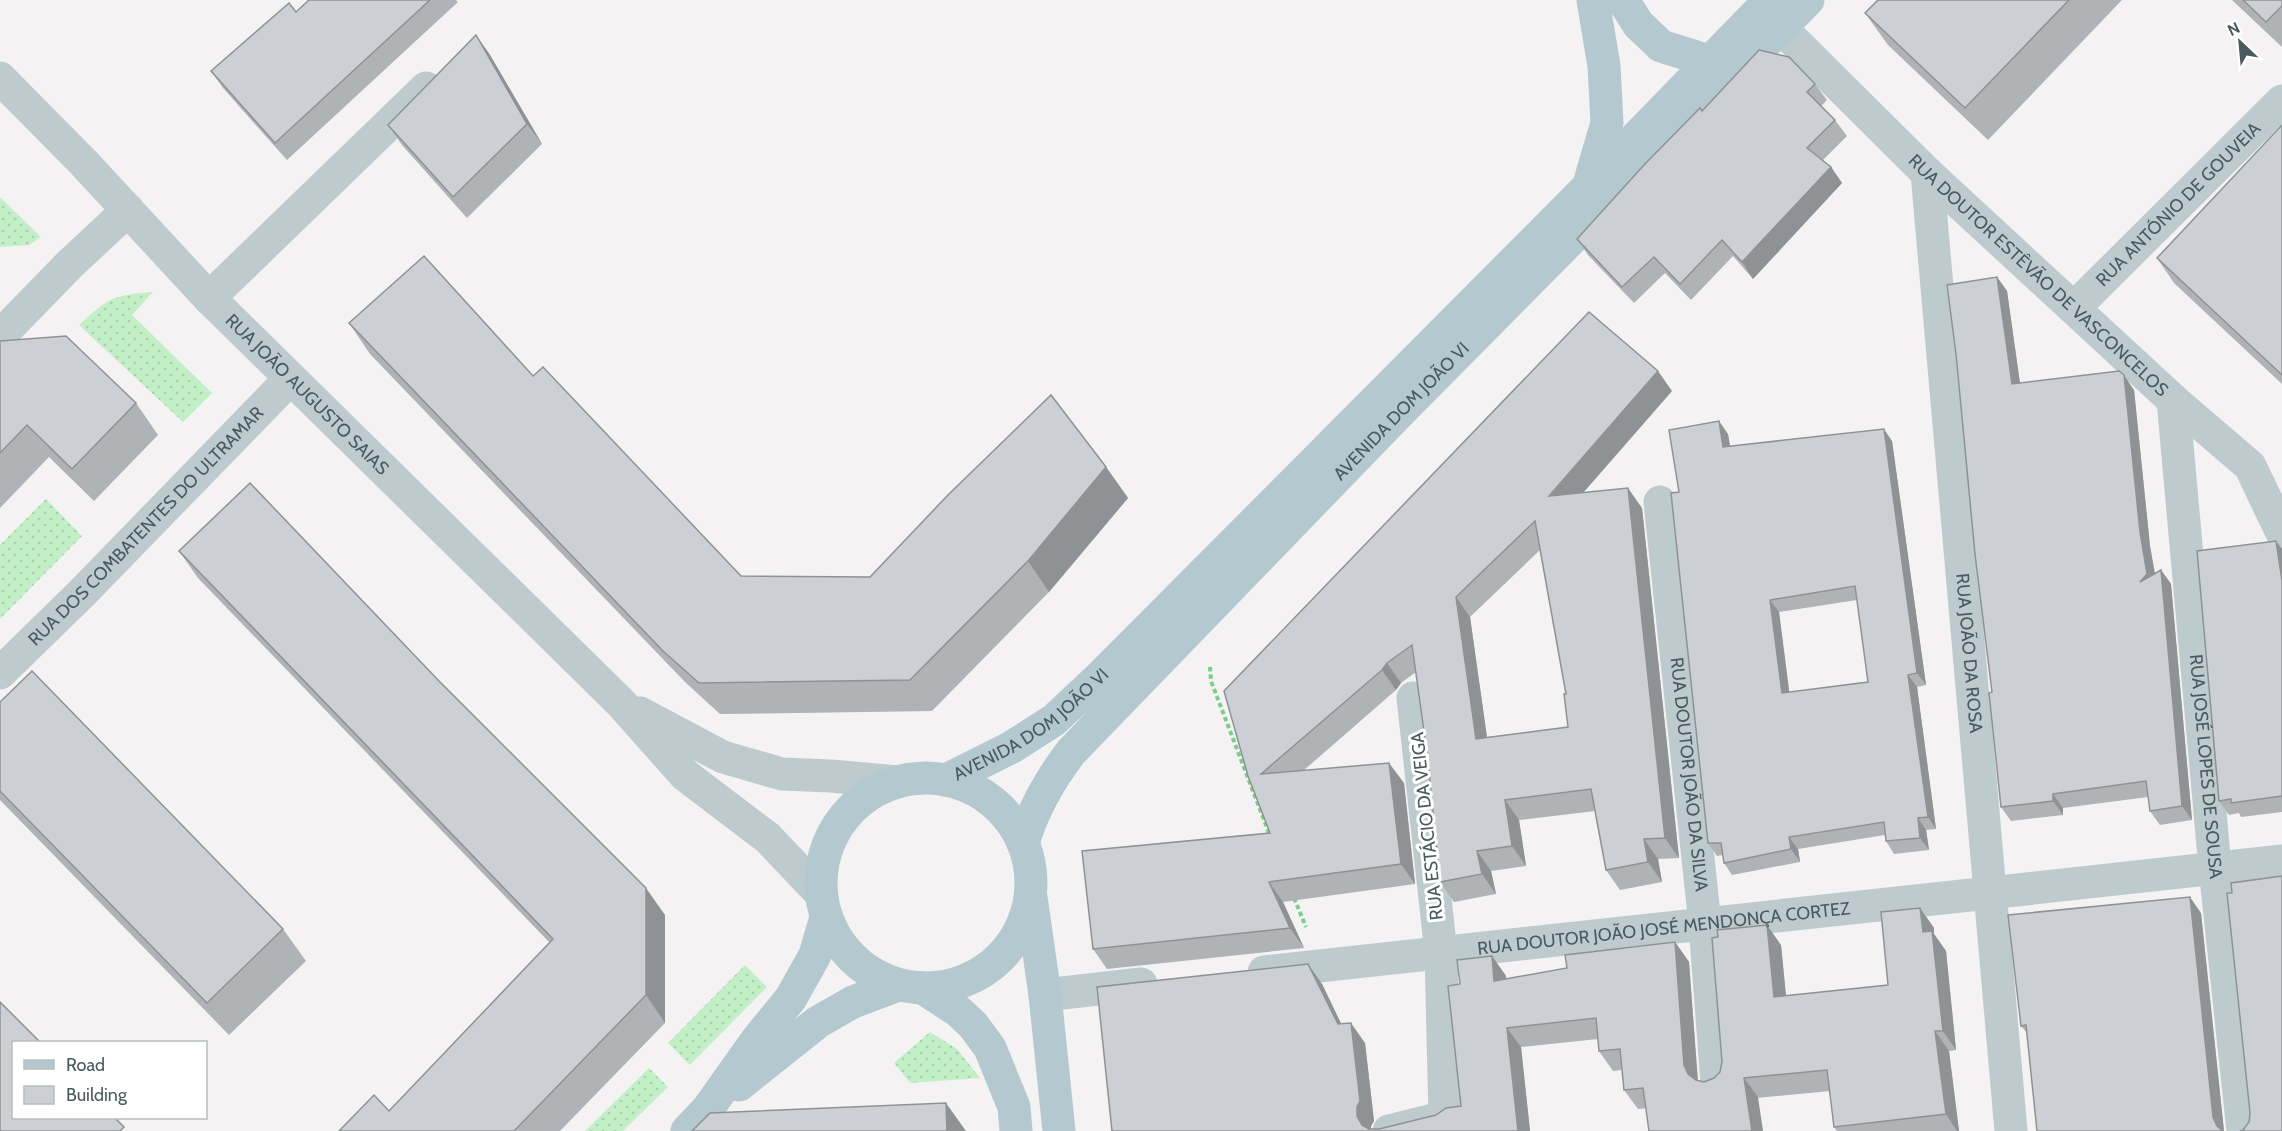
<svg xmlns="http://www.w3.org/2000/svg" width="2282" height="1131" font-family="Cabin,sans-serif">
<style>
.grass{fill:url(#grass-dots)}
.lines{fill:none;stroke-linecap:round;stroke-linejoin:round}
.path{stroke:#7bcd8d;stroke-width:4;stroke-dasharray:4.5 3;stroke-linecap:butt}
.minor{stroke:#becbce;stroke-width:33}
.major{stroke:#b3c9cf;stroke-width:33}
.wall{fill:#afb3b6;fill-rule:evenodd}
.shaded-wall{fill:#8f9294}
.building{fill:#ccd0d4;stroke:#8f9294;stroke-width:1.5;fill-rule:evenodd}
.labels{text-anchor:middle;stroke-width:6;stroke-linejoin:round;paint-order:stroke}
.street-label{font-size:18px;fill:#4a5b5f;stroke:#fff}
</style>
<defs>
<pattern id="grass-dots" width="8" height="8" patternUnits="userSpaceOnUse" patternTransform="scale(1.5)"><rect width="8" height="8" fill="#c3efc7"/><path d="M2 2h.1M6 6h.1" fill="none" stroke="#a9cfad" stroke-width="1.8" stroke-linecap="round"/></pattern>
</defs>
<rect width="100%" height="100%" fill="#f4f2f3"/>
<!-- grass -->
<g class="grass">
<polygon points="0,197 41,237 29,245 0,247"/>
<path d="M153,292l-21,23 80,78 -29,29 -104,-97c29,-27 34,-30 74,-33z"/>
<polygon points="46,499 82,536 0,619 0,545"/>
<polygon points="745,965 767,987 690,1065 668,1043"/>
<polygon points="930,1032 957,1049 980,1078 910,1083 894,1063"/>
<polygon points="649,1068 668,1087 623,1131 585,1131"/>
</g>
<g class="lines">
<!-- path -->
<g class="path">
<polyline points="1210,667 1211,681 1271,838"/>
<polyline points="1294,898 1306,927"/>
</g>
<!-- minor -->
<g class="minor">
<path id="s1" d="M1781,28l146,145 246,227 77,66 32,67"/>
<path id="s2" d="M0,78l83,84 126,136 412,405 64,72 83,63 53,56"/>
<path id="s3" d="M1927,173l84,958"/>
<polyline points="209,298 426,88"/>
<path id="s4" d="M2074,308l208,-207"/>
<polyline points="0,336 70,264 128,210"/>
<path id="s5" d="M2173,400l42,468 28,263"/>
<path id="s6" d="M1660,502l45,422 12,159"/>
<path id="s7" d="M0,673l82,-80 208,-214"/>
<polyline points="640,713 723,757 782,774 831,776 898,782"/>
<path id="s8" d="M1264,972l1018,-111"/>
<polyline points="1045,995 1141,984"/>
<polyline points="1389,1131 1445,1117 1441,953 1413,698"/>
</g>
<!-- major -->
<g class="major">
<polyline points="1623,0 1638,24 1661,46 1709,61"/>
<polyline points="1590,181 1607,123 1604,66 1593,0"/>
<circle cx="926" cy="883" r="105"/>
<path id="s9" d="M946,780l66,-33 42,-27 48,-45 487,-489 181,-186"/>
<path id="s10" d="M1023,843c10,-34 26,-62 48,-91l327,-338 410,-414"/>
<polyline points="1031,897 1045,995 1059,1131"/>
<polyline points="923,988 958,1011 973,1025 990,1048 1014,1107 1016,1131"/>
<polyline points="739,1085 818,1022 853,1002 898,985"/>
<polyline points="687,1131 707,1110 756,1041 791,998 815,955 826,917"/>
</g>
</g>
<!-- wall -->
<g class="wall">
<polygon points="309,0 456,0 458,2 287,160 223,88 211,71 296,12"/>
<polygon points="1878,0 2122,0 1988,140 1888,45 1865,13"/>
<polygon points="2232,0 2282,0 2282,47"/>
<polygon points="476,35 490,55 542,144 467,218 402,145 388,125"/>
<polygon points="1815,84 1827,100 1821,106 1835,120 1847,136 1823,160 1831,167 1842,183 1753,279 1733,256 1691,300 1665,273 1634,303 1588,255 1577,239 1702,111"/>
<polygon points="2282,125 2282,384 2174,283 2157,258"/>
<polygon points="1997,277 2007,291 2020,383 2134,390 2150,546 2155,573 2161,570 2171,584 2192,820 2160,825 2150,811 2148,797 2063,808 2063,815 2011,821 2001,807 1992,692"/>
<polygon points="349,323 533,376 741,576 870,577 1106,467 1128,498 1049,592 932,711 720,714 685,682 370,354"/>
<polygon points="0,341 136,403 158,435 94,501 49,457 0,508"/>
<path d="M1672,391l-89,101 59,16 37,350 -21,1 4,23 -42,8 -14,-20 -11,-59 -76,9 7,46 -35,5 5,23 -42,8 -14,-20 -12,-122 -12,-88 -15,11 -5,7 -93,81 101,12 11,101 -132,18 21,46 -197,21 -14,-20 177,-116 -22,-57zM1540,550l26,144 2,33 -81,10 -17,-120z"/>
<path d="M1728,434l2,12 162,-5 34,244 -9,2 19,142 -10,1 3,20 -35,4 -8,-13 -1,-6 -87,14 2,13 -68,13 -8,-12 -1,-8 -6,1 -9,-13 -29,-351zM1857,600l11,82 -79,10 -10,-80z"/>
<polygon points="2282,549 2282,812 2241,817 2239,813 2229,815 2219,801"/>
<polygon points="179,551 439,681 665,915 665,1023 560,1131 339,1131 389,1111 550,943 198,578"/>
<polygon points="0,702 283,929 306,961 229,1035 0,800"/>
<polygon points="1920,908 1934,928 1934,934 1946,951 1956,1050 1949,1051 1959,1131 1837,1131 1834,1127 1830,1091 1638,1109 1624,1090 1622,1070 1613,1071 1599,1051 1598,1039 1521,1047 1530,1131 1112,1131 1322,984 1341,1024 1365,1043 1374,1121 1371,1126 1371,1129 1379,1129 1436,1115 1461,1106 1460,984 1492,956 1506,976 1506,979 1567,968 1675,942 1689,962 1698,1081 1704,1082 1714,1078 1720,1072 1781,945 1786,996 1888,985"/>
<polygon points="2201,913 2224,1131 2037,1131 2027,1033 2021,1026"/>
</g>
<!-- shaded-wall -->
<g class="shaded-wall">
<polygon points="476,35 490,55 542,144 527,124"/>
<polygon points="1831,167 1842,183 1753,279 1742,262"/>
<polygon points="1997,277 2007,291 2022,398 2012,384"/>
<polygon points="1658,371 1672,391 1563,516 1549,496"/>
<polygon points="2124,375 2134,390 2150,546 2157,588 2140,582 2140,532"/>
<polygon points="1719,421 1728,434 1732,459 1723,447"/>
<polygon points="1884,429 1892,441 1926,685 1917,673"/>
<polygon points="1106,467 1128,498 1049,592 1028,561"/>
<polygon points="1628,488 1642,508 1679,858 1665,838"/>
<polygon points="2276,541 2282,549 2282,581"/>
<polygon points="2161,570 2171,584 2192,820 2182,806"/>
<polygon points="1456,597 1470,617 1490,759 1476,739"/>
<polygon points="1770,600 1779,612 1791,705 1782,693"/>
<polygon points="1387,663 1401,683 1396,690 1382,670"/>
<polygon points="1908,675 1917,687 1936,829 1928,817"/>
<polygon points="1389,763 1404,783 1415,884 1401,864"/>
<polygon points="2053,794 2063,808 2063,815 2053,801"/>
<polygon points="1505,800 1519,820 1526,866 1512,846"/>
<polygon points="1918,818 1926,830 1929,850 1920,838"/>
<polygon points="1789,837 1798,849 1800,862 1791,849"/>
<polygon points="1644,839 1658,859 1662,882 1648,862"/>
<polygon points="1477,851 1491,871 1496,894 1482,874"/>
<polygon points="1269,882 1283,902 1304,948 1290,928"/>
<polygon points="646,888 665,915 665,1023 646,995"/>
<polygon points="2190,897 2201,913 2224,1131 2220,1131 2217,1126 2213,1117"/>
<polygon points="1920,908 1934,928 1934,934 1946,951 1956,1050 1943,1031 1923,932"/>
<polygon points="1767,925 1781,945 1788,1017 1774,997"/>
<polygon points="1675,942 1689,962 1698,1084 1688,1074 1684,1065"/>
<polygon points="1492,956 1506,976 1508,1001 1494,981"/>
<polygon points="1308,964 1322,984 1351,1044 1338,1024"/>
<polygon points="1351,1023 1365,1043 1374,1121 1371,1126 1371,1131 1367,1131 1357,1116"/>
<polygon points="1507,1028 1521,1047 1530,1131 1518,1131"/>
<polygon points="1935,1031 1949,1051 1959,1131 1957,1131 1946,1114"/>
<polygon points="1744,1078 1758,1097 1763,1131 1752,1131"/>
<polygon points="946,1103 966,1131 947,1131"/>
</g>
<!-- building -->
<g class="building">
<polygon points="309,0 430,0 275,143 211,71 289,3 296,12"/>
<polygon points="1878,0 2069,0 1965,108 1865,13"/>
<polygon points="2243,0 2282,0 2282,6 2266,22"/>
<polygon points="476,35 527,124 453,197 388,125"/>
<polygon points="1759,50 1789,57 1815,84 1807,92 1835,120 1807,148 1831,167 1742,262 1722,240 1680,284 1654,257 1622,287 1577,239 1644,165 1700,108 1702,111"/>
<polygon points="2282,125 2282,375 2157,258"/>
<polygon points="424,256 533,376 543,367 741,576 870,577 948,495 1051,395 1106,467 1028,561 910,680 699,683 663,651 349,323"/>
<polygon points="1997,277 2012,384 2119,371 2124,375 2140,532 2147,574 2140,582 2161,570 2182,806 2150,811 2146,781 2053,794 2053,801 2001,807 1989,693 1992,692 1975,554 1956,354 1947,285"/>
<path d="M1589,312l69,59 -109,125 79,-8 37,350 -21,1 4,23 -42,8 -15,-81 -86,11 7,46 -35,5 5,23 -42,8 -12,-122 -16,-115 -25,18 -5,7 -121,104 128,-11 12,101 -132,18 21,46 -197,21 -11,-98 188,-18 -22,-57 -24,-85zM1535,521l31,173h-2l4,33 -92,12 -20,-142z"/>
<polygon points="66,336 136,403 72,469 27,425 0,453 0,341"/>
<path d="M1719,421l4,26 161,-18 33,244 -9,2 20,142 -10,1 2,20 -34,3 -2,-19 -95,15 2,12 -67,14 -3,-20h-13l-37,-350 8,-1 -10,-62zM1855,586l13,96 -86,11 -12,-93z"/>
<polygon points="250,483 439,681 646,888 646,995 514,1131 339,1131 374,1095 389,1111 553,939 179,551"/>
<polygon points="2276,541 2282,581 2282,796 2231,803 2231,799 2219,801 2197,551"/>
<polygon points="32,671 283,929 207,1003 0,791 0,702"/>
<polygon points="2282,876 2282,1131 2240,1131 2243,1130 2249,1122 2250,1113 2227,893 2232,893 2231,883"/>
<polygon points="2190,897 2213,1117 2217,1126 2223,1131 2037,1131 2026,1025 2021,1026 2008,915"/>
<polygon points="1920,908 1923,932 1932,931 1943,1031 1935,1031 1946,1114 1834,1127 1827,1070 1744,1078 1752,1131 1649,1131 1643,1088 1624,1090 1620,1049 1599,1051 1596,1018 1507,1028 1518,1131 1112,1131 1097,987 1308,964 1338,1024 1351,1023 1360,1101 1357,1107 1357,1116 1362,1125 1369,1129 1379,1129 1436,1115 1446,1108 1461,1106 1448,986 1460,984 1457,960 1492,956 1494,981 1567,968 1565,955 1675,942 1684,1065 1688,1074 1696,1080 1704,1082 1714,1078 1720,1072 1722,1062 1712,938 1718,937 1717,930 1767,925 1774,997 1888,985 1881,912"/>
<polygon points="0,1002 40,1042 14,1042 14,1118 115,1118 124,1127 120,1131 0,1131"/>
<polygon points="946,1103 947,1131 692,1131 710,1113"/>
</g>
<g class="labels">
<!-- street labels -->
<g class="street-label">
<text dy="6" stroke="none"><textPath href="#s4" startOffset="147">RUA ANTÓNIO DE GOUVEIA</textPath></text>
<text dy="6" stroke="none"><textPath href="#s1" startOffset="357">RUA DOUTOR ESTÊVÃO DE VASCONCELOS</textPath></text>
<text dy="6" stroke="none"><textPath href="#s2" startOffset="441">RUA JOÃO AUGUSTO SAIAS</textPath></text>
<text dy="6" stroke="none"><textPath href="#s10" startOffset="578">AVENIDA DOM JOÃO VI</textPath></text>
<text dy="6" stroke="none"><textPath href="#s7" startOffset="207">RUA DOS COMBATENTES DO ULTRAMAR</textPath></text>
<text dy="6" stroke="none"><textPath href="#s3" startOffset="482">RUA JOÃO DA ROSA</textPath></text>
<text dy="6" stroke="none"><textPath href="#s9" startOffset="102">AVENIDA DOM JOÃO VI</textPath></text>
<text dy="6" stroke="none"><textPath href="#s5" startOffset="368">RUA JOSÉ LOPES DE SOUSA</textPath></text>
<text dy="6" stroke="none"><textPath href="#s6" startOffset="274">RUA DOUTOR JOÃO DA SILVA</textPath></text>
<text transform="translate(1427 826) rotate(-96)" y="6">RUA ESTÁCIO DA VEIGA</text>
<text dy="6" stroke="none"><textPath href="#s8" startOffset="402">RUA DOUTOR JOÃO JOSÉ MENDONÇA CORTEZ</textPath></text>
</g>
</g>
<!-- legend -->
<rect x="12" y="1041" width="195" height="78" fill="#ffffff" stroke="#b7bdbf" stroke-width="1.5"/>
<rect x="24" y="1060" width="30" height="9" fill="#b3c9cf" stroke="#b7bdbf" stroke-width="1.5"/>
<text x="66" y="1071" font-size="18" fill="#4a5b5f">Road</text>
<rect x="24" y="1086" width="30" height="18" fill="#ccd0d4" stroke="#b7bdbf" stroke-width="1.5"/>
<text x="66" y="1101" font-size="18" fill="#4a5b5f">Building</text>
<!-- north arrow -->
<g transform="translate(2240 42) rotate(334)" stroke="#ffffff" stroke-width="4.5" paint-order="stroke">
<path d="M0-4.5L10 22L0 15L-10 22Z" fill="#4a5b5f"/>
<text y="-9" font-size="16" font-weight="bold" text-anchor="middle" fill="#4a5b5f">N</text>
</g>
</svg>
